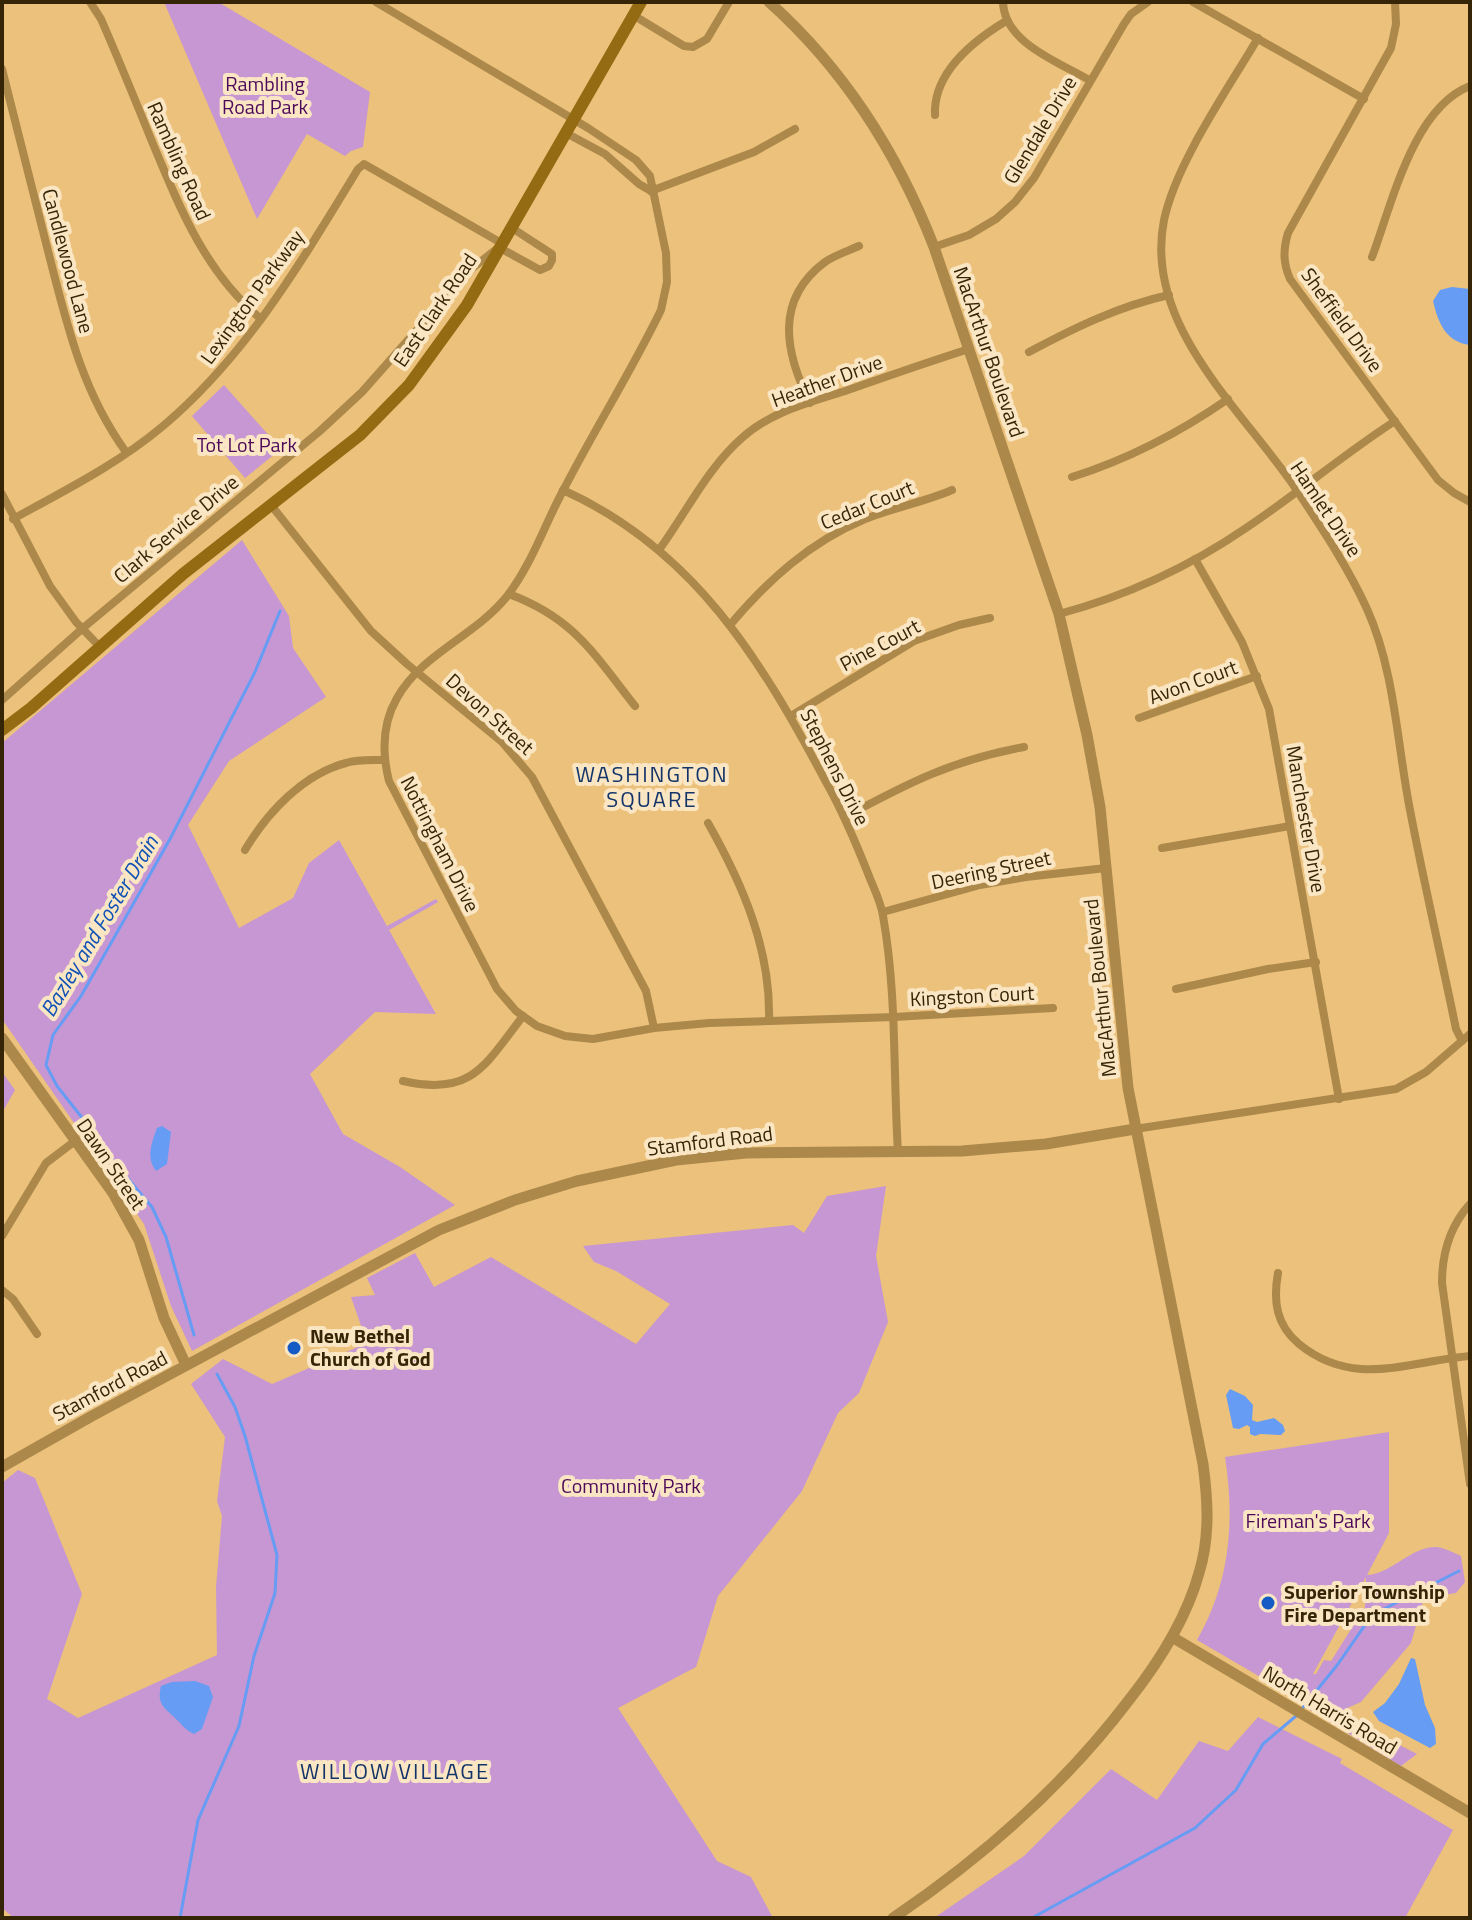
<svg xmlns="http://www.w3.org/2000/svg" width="1472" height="1920" font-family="'Titillium Web',sans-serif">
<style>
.green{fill:#c797d3;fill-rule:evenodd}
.water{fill:#669cf3}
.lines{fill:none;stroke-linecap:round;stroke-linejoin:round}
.stream{stroke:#669cf3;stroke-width:3}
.minor{stroke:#ac884b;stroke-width:8}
.tertiary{stroke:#ac884b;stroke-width:11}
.secondary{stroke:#946a12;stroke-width:12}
.poi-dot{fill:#155bc6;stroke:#fbe6c4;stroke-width:3}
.labels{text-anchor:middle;stroke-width:8;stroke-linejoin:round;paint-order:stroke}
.park-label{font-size:20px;fill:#4c0959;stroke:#fbe6c4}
.street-label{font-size:20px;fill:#352506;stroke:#fbe6c4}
.poi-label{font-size:20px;font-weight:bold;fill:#352506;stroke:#fbe6c4;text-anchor:start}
.neighbourhood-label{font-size:22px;letter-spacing:2px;fill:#133468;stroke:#fbe6c4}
.water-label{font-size:22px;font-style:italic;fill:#0f51b5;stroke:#fbe6c4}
</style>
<rect width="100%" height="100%" fill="#ebc17b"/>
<!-- green -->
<g class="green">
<polygon points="164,2 218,2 370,92 363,147 351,151 345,156 307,134 257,219"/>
<polygon points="224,385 281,449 245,478 192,416"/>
<polygon points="242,540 289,616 293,648 326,697 229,761 188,825 239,928 293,898 309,863 339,840 387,926 436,899 438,902 389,930 436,1014 375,1012 310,1074 343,1134 400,1167 455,1205 192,1351 171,1306 144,1224 2,1019 2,743"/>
<polygon points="2,1072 15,1090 2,1113"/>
<polygon points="886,1186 876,1256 888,1322 859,1393 838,1413 802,1491 718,1596 696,1667 618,1708 717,1861 751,1877 773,1918 14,1918 2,1908 2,1483 18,1470 35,1478 82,1594 47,1699 78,1718 217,1655 216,1587 222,1516 217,1501 225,1437 191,1384 223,1359 272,1384 367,1343 351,1297 375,1295 367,1278 415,1253 434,1287 491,1257 636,1344 670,1304 616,1271 594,1262 583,1246 793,1225 804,1233 827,1196"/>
<path d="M1389,1432v101l-22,42c24,-1 46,-30 70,-28 8,1 17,6 24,9l4,26 -9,11 -32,5 -13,45 -50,59 -16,7 8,12 64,33 -16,12 -104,-64 1,-3 -101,-59c33,-57 38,-119 28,-183zM1366,1577l-1,30 -34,54 -7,-1 -8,14h-3z"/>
<polygon points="1258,1717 1342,1759 1340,1763 1453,1830 1405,1918 934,1918 1024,1856 1111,1769 1157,1800 1199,1741 1228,1751"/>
</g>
<!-- water -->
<g class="water">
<path d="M1452,287l18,2v56c-24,-3 -32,-22 -37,-44l7,-11z"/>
<path d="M162,1126l9,6 -4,32 -11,7c-10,-13 -5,-27 1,-43z"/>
<polygon points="1230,1389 1245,1396 1253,1405 1252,1420 1257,1422 1274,1418 1283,1425 1285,1431 1281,1435 1260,1434 1255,1436 1250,1434 1250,1427 1247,1425 1239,1429 1233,1428 1226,1395"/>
<polygon points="1411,1658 1415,1659 1425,1705 1435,1728 1436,1744 1430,1748 1379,1721 1373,1712 1385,1703 1399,1684"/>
<path d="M195,1681l14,5 4,11 -11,32 -8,5c-8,-4 -10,-7 -16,-13 -12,-13 -22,-15 -17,-35l11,-4z"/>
</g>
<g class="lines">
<!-- stream -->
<g class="stream">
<polyline points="194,1335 166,1237 152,1207 102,1148 87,1124 57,1086 46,1065 53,1035 81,996 170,839 255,672 280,611"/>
<polyline points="1301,1710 1338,1664 1372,1615 1459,1571"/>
<polyline points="180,1918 198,1820 239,1726 254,1656 275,1593 277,1555 245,1436 235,1407 217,1374"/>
<polyline points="1032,1918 1195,1828 1236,1790 1263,1744 1296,1716"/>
</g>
<!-- minor -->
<g class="minor">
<path d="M90,2l11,17c18,41 35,83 52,125 27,65 53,129 108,175"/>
<path d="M376,2l212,126 48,32 14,16 16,77 1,29 -6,28c-29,60 -65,117 -96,177 -20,36 -32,75 -57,108 -32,41 -86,58 -111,103 -15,26 -15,55 -8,83l108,208 19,22 21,15 28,10 28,3 61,-11 55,-5 185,-6 159,-9"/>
<path d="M1003,2c1,41 56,60 86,78"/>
<polyline points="1193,2 1364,99"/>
<path d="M1395,2l1,22 -5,24 -103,185c-5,17 -5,30 2,46l148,201 16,13 16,9"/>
<polyline points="633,15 684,46 693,47 707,39 729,2"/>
<path d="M1258,38c-30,51 -82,125 -94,182 -21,106 79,190 132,269 25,38 52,78 71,120 28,62 30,135 43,201 14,73 31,146 46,219l6,12"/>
<path d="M2,69c15,60 30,119 45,178 19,74 34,143 79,205"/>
<path d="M935,115c-2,-43 38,-74 71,-94"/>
<polyline points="566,133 605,154 639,184 651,191"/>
<polyline points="651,191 754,152 795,129"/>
<polyline points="934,247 969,235 996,219 1015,202 1034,178 1124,24 1131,14 1148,2"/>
<polyline points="500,248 540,270 549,266 552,260 552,254 512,228"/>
<path d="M1372,257c20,-53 41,-149 98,-171"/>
<path d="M1029,352c45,-24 90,-46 140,-57"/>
<path d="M810,403c-25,-50 -36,-103 15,-141 10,-7 23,-11 34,-16"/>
<path d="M1072,477c57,-18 107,-44 156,-78"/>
<path d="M563,490c131,59 198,170 263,292 17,30 30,61 43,94 5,13 12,26 14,40 14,78 10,157 15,236"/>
<polyline points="2,494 50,586 76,622 100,647"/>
<polyline points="271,505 371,631 407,664 502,742 532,777 646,991 654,1028"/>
<path d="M659,550c27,-37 49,-83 84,-113 29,-26 69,-35 105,-47 40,-14 80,-28 121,-41"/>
<polyline points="1195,559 1242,642 1269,709 1339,1099"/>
<path d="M509,594c65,24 85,60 126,112"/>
<path d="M1059,614c67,-18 130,-47 187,-86 51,-34 98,-74 149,-107"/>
<path d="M730,625c38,-45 80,-83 135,-106 28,-11 59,-17 87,-29"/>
<path d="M2,700l81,-72 237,-197 42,-39 108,-122 33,-26 -139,-80 -6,5c-56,92 -111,186 -195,257 -45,38 -99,65 -150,93"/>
<polyline points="791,716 914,641 959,625 990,618"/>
<polyline points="1139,718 1257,676"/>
<path d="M845,817c63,-34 108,-57 179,-70"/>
<path d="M708,823c34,60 63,126 61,197"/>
<polyline points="1162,848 1290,826"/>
<path d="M245,850c22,-37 58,-76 101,-87 12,-4 25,-3 38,-3"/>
<polyline points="883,912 980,885 1026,877 1106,868"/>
<polyline points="1176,989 1268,969 1316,962"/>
<path d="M403,1081c69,16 82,-16 120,-65"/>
<polyline points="1135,1129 1396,1089 1426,1072 1470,1034"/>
<path d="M1470,1204c-20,22 -28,50 -28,79l28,201"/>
<polyline points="2,1236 46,1163 75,1141"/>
<path d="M1278,1273c-5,28 -2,52 21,71 55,45 110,17 171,12"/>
<polyline points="2,1290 13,1299 37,1334"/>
</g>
<!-- tertiary -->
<g class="tertiary">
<path d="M769,2c76,68 128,150 165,245l125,367 28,121 13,72 28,281 75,376c5,37 7,73 -4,109 -13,47 -40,89 -70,127 -66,87 -146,157 -236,218"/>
<polyline points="2,1038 113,1193 139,1240 164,1318 186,1365"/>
<polyline points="2,1467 92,1416 439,1230 515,1200 577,1181 676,1160 746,1153 962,1151 1046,1144 1135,1129"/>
<polyline points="1172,1637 1470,1813"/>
</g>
<!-- secondary -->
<polyline class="secondary" points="2,730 31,708 183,574 360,435 409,385 467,305 641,2"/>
</g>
<!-- markers -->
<g class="poi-dot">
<circle cx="294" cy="1348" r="8"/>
<circle cx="1268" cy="1603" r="8"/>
</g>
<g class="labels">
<!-- park labels -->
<g class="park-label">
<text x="265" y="91">Rambling<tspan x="265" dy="23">Road Park</tspan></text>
<text x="247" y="452">Tot Lot Park</text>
<text x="631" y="1493">Community Park</text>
<text x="1308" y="1528">Fireman's Park</text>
</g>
<!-- street labels -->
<g class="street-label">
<text transform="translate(1040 130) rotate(-59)" y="7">Glendale Drive</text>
<text transform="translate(179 161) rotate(66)" y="7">Rambling Road</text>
<text transform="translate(68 261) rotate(75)" y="7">Candlewood Lane</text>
<text transform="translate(252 297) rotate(-54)" y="7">Lexington Parkway</text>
<text transform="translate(435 310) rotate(-56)" y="7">East Clark Road</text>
<text transform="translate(1342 320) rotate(54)" y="7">Sheffield Drive</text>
<text transform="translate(989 352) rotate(71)" y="7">MacArthur Boulevard</text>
<text transform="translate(827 381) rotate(-20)" y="7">Heather Drive</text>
<text transform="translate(867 505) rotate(-22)" y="7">Cedar Court</text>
<text transform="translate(1326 509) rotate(56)" y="7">Hamlet Drive</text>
<text transform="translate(176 529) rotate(-40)" y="7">Clark Service Drive</text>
<text transform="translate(880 645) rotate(-28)" y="7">Pine Court</text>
<text transform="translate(1193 682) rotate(-20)" y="7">Avon Court</text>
<text transform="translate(490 714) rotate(42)" y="7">Devon Street</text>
<text transform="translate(835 767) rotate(63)" y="7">Stephens Drive</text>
<text transform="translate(1306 819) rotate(80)" y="7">Manchester Drive</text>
<text transform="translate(440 844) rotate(63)" y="7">Nottingham Drive</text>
<text transform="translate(991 870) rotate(-12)" y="7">Deering Street</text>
<text transform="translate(1100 988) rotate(-96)" y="7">MacArthur Boulevard</text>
<text transform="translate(972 996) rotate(-3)" y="7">Kingston Court</text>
<text transform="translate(710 1141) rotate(-7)" y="7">Stamford Road</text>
<text transform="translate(111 1164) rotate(56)" y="7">Dawn Street</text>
<text transform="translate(110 1386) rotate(-28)" y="7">Stamford Road</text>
<text transform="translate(1330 1710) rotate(31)" y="7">North Harris Road</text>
</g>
<!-- poi labels -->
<g class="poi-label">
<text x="310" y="1343">New Bethel<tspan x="310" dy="23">Church of God</tspan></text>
<text x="1284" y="1599">Superior Township<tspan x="1284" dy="23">Fire Department</tspan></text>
</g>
<!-- neighbourhood labels -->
<g class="neighbourhood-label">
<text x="652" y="782">WASHINGTON<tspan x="652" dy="25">SQUARE</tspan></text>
<text x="395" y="1779">WILLOW VILLAGE</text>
</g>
<!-- water labels -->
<g class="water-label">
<text transform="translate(99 926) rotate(-59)" y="8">Bazley and Foster Drain</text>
</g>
</g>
<!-- border -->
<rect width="1472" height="1920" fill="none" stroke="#352506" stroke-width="8"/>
</svg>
